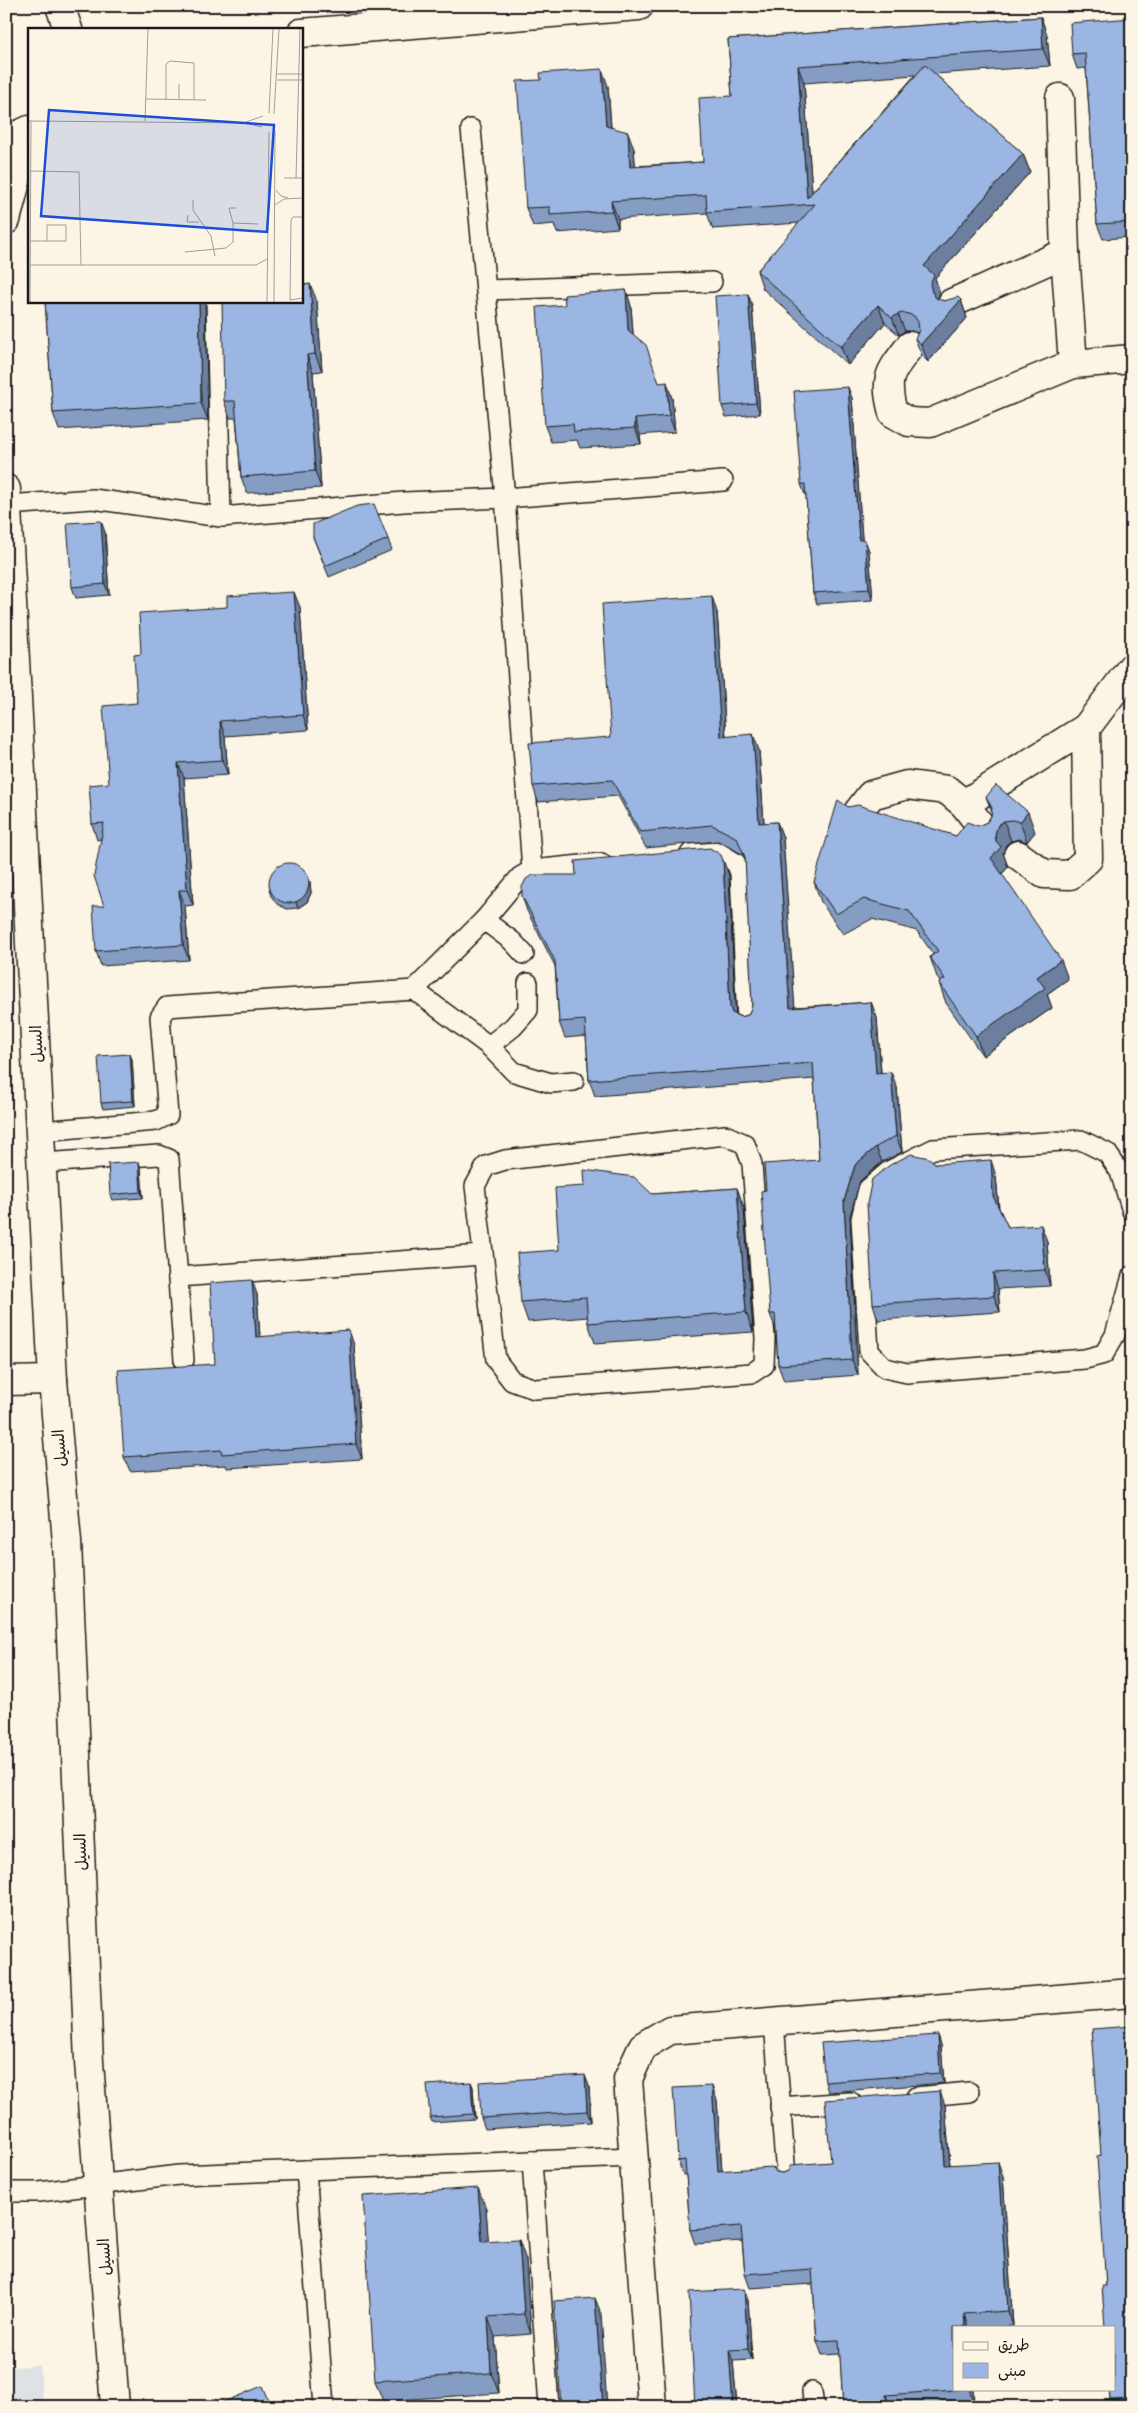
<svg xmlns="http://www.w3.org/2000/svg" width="1138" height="2413" font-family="'Balsamiq Sans','Playpen Sans Arabic',sans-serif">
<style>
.built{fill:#dfe2e4}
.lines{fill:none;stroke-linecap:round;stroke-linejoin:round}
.lane-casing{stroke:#1c1c1c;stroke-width:22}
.street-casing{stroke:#1c1c1c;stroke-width:31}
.secondary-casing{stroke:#1c1c1c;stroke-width:31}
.lane{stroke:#fcf5e5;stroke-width:19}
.street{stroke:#fcf5e5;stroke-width:28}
.secondary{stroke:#fcf5e5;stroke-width:28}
.wall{fill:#859dc2;stroke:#1c1c1c;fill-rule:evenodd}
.shaded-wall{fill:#6c7f9e;stroke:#1c1c1c}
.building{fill:#9bb6e2;stroke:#1c1c1c}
.labels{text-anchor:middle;stroke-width:5;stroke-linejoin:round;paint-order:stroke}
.street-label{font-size:16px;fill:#1c1c1c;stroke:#fcf5e5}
.inset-road{fill:none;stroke:#a29e95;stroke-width:1}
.view{fill:#1d4ed8;fill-opacity:0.15;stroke:#1d4ed8;stroke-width:2.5}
.inset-edge{fill:none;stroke:#1c1c1c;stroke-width:2.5}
</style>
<rect width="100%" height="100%" fill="#fcf5e5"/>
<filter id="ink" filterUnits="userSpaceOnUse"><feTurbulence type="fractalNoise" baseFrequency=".02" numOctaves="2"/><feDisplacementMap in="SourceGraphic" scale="10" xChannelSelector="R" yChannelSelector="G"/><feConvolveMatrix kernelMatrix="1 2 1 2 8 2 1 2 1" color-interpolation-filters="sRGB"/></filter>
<g filter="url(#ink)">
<!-- built -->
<polygon class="built" points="40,2365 43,2407 6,2407 6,2368"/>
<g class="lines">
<!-- lane casing -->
<g class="lane-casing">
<g id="lane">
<polyline points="471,129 505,498 532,870"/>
<polyline points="486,290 712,282"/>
<polyline points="216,301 221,517"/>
<polyline points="7,505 93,499 221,517 404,502 505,498 723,481"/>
<polyline points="690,854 718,852 736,863 740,873 747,1022"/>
<polyline points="484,920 512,941 524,954"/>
<polyline points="414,990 484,920 520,877 532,870 601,863"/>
<polyline points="489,1046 513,1027 528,1010 528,983"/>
<polyline points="41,1131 156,1121 168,1115 160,1017 167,1007 414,990 489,1046 514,1072 551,1083 574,1081"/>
<polygon points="725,1135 745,1144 752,1164 765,1338 764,1365 752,1373 535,1389 512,1381 496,1360 475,1186 486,1166 505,1160"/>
<polyline points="43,1163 159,1155 169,1159 184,1360"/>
<polyline points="1132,1211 1120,1172 1107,1153 1081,1140 933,1149 889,1171 868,1189 861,1219 869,1351 885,1368 907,1373 1085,1359 1104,1354 1115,1335 1132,1276"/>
<polyline points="178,1277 482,1255"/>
<polyline points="774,2022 786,2176"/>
<polyline points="916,2097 969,2092"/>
<polyline points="780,2107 851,2102"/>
<polyline points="532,2161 633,2157"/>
<polyline points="306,2170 532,2161 549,2407"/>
<polyline points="6,2192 39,2192 179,2175 306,2170 324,2407"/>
<polyline points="812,2392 814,2407"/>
</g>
</g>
<!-- street casing -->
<g class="street-casing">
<g id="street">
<polyline points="6,220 29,131"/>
<polyline points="952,303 1065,253"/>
<path d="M910,346c-21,27 -26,32 -17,67l16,9 21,1 143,-59 -8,-111 -5,-155"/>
<polyline points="1073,364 1132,359"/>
<polyline points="6,489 53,1380 67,1542 89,2062 115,2407"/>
<polyline points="964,804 984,830"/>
<polyline points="858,812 871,795 907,785 947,790 964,804 1086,728 1132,667"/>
<polyline points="1018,855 1044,874 1070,875 1088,859 1086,728"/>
<polyline points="6,1381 53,1380"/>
<polyline points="652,2407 628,2079 643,2046 670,2030 1132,1993"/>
</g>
</g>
<!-- secondary casing -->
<g class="secondary-casing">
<g id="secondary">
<polyline points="60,6 68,29"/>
<polyline points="301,33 639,6"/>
<polyline points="6,141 29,130"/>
</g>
</g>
<!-- lane -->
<use href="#lane" class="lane"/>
<!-- street -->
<use href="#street" class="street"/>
<!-- secondary -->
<use href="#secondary" class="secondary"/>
</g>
<!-- wall -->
<g class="wall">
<path d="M1041,17l6,18 3,31 -115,8 88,80 7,18 -95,106 5,15 -2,6 6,2 17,-1 6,18 -39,44 -6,-6 -7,-17 3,-6 -6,-2h-7l-6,4 -14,-12 -37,42 -85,-76 -6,-18 42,-48 -86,6 -6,-16 -89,6v9l-61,5 -3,-9 -21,2 -7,-18 15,-128 67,6 3,41 23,22 1,17 68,-4 29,-66 -4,-57zM915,75l-103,117 -8,-109z"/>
<polygon points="1132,18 1132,237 1103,239 1097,224 1086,68 1077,69 1072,54"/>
<polygon points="626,290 631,306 633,334 659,383 672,398 675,432 640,435 641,444 580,448 577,440 551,442 545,426 565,305"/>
<polygon points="748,294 752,305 760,414 726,417 722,406"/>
<polygon points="45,301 205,301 208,420 59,430 53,413"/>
<polygon points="317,301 322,371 313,372 321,488 247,493 241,477 236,418 230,418 224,401"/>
<polygon points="852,398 862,540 865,540 869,551 873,600 817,604 813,593 806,495 805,495 801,484"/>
<polygon points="105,532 109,595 76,598 72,587"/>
<polygon points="313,537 388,539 392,550 329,577"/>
<polygon points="300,607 308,730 225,736 228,775 184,778 193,905 185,906 189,960 101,966 96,951 104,906 101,839 97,840 92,824 109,783 137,703 141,654"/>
<polygon points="717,612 726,736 759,750 764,823 777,822 783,838 794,1007 871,1002 877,1018 881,1072 897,1087 902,1152 882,1162 860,1181 850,1216 858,1375 784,1381 778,1365 776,1330 770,1314 766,1190 819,1160 814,1079 595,1096 589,1080 586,1036 565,1038 559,1022 555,966 527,911 522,896 729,875 735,1014 741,1017 748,1015 752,1006 746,861 742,854 718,841 646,848 618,796 538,802 533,786 611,737"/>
<polygon points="986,797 1035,832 1027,842 1019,839 1011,841 1006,845 1003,853 1008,867 1002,874 1068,979 1047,994 1052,1008 983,1056 946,1003 939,983 940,982 937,977 930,957 933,954 917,931 872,919 843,934 821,902 814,882 848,807 956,836 987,822 991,816 992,812"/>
<polygon points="308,876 310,882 311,893 307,902 298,908 287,909 277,904 271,896 269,890"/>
<polygon points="132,1059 135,1106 103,1109 101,1103"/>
<polygon points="936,1164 996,1176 999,1208 1008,1227 1047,1241 1050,1286 998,1289 1000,1312 878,1320 873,1304"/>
<polygon points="141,1168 143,1198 112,1200 110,1195"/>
<polygon points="737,1188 744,1208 753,1332 595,1343 588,1323 588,1317 528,1322 521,1302 559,1250 652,1194"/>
<polygon points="257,1294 260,1337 354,1345 362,1459 227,1468 226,1465 130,1471 124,1457 215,1364"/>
<polygon points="1132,2026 1132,2407 1113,2407 1110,2399 1106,2286 1101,2156"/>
<polygon points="938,2035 941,2045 944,2083 828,2092 825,2082"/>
<polygon points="471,2082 473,2087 475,2119 432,2122 430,2117"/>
<polygon points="589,2086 591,2122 485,2129 481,2118"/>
<polygon points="717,2100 722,2171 776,2172 782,2173 831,2162 945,2105 950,2165 1003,2176 1013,2326 995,2327 954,2327 954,2389 973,2389 974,2403 926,2407 843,2407 840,2354 822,2355 817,2341 813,2284 750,2288 745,2274 742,2241 695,2244 690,2230 686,2175 683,2175 678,2161"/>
<polygon points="486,2208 488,2242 526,2260 531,2334 495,2337 499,2393 383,2401 375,2381"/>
<polygon points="748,2300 752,2360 733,2361 737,2407 695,2407"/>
</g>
<!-- shaded-wall -->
<g class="shaded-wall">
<polygon points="1041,17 1047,35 1050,66 1043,49"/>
<polygon points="798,66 804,83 813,204 807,198"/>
<polygon points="602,69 608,86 612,143 606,126"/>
<polygon points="628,132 634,149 637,184 630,167"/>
<polygon points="1023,154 1030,172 935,278 940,293 936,302 932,292 924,266"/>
<polygon points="611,201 618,219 618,228 612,211"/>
<polygon points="310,284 317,301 322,371 315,354"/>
<polygon points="626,290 631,306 634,346 628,330"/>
<polygon points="748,294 752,305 760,414 756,403"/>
<polygon points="961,300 967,318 928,362 921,344"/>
<polygon points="199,301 205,301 208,420 201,403"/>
<polygon points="878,305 885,323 848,365 841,347"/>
<polygon points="898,314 905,331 899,335 892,318"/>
<polygon points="307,355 313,372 321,488 315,471"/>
<polygon points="667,382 672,398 675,432 669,416"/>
<polygon points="848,387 852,398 863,551 859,540"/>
<polygon points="635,419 640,435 641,444 635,428"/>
<polygon points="101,521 105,532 109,595 105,584"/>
<polygon points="865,540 869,551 873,600 869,589"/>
<polygon points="294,592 300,607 308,730 303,715"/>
<polygon points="712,596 717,612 727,752 721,737"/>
<polygon points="220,721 225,736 228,775 222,760"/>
<polygon points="753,734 759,750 765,839 759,823"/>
<polygon points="178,763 184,778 193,905 187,890"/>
<polygon points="1028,812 1035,832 1027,842 1020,822"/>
<polygon points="1004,821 1011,841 1006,845 1003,853 1008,867 998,878 991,858 996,841 995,834 998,825"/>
<polygon points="777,822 783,838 796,1023 790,1008"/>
<polygon points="723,860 729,875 736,1023 730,1007"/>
<polygon points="308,876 310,882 311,893 307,902 298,908 296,903"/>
<polygon points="179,890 185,906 189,960 183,945"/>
<polygon points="1061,960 1068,979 1047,994 1052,1008 983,1056 976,1036 1037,977"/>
<polygon points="871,1002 877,1018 882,1088 876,1073"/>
<polygon points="130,1054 132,1059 135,1106 133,1101"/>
<polygon points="891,1072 897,1087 902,1152 896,1136"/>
<polygon points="876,1147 882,1162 860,1181 850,1216 858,1375 852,1360 844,1201 855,1165"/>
<polygon points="991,1160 996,1176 999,1212 993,1196"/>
<polygon points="139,1162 141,1168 143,1198 141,1192"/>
<polygon points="737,1188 744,1208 753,1332 746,1312"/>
<polygon points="1041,1225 1047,1241 1050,1286 1045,1270"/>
<polygon points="993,1273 998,1289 1000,1312 994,1296"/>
<polygon points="252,1280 257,1294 261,1351 256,1337"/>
<polygon points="349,1330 354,1345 362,1459 356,1444"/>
<polygon points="938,2035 941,2045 944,2083 940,2073"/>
<polygon points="585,2075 589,2086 591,2122 587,2111"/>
<polygon points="471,2082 473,2087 475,2119 473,2114"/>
<polygon points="712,2086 717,2100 723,2185 718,2171"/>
<polygon points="940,2091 945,2105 951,2179 945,2165"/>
<polygon points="998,2162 1003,2176 1013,2326 1008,2311"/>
<polygon points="478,2188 486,2208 490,2262 482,2242"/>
<polygon points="519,2240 526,2260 531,2334 524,2314"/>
<polygon points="744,2289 748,2300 752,2360 748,2349"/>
<polygon points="595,2298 601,2313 607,2407 603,2407"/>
<polygon points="964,2314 968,2327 965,2327"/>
<polygon points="488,2317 495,2337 499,2393 491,2373"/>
<polygon points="729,2350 733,2361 737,2407 733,2407"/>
<polygon points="969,2389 973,2389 974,2403"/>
<polygon points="886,2395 890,2407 888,2407 887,2403"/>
</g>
<!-- building -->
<g class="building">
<polygon points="1041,17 1043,49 798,66 807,198 925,65 1023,154 924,266 934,275 930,284 932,292 936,298 944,301 958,297 961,300 921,344 915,339 919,330 918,322 914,316 905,313 898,314 892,318 878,305 841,347 757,271 815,204 707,212 706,195 611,201 612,211 550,215 550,207 526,208 517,81 541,80 540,73 602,69 606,126 628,132 630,167 703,162 699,98 732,96 728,39"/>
<polygon points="1132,18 1132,222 1097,224 1085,53 1072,54 1070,23"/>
<polygon points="310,284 315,354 307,355 315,471 241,477 235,401 224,401 222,301 301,301 301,285"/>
<polygon points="626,290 628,330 646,345 659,383 667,382 669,416 635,419 635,428 574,432 573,424 545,426 537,307 565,305 564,295"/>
<polygon points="748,294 756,403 722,406 715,296"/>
<polygon points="45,301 199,301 201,403 53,413"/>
<polygon points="848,387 859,540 865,540 869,589 813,593 805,484 801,484 794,391"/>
<polygon points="374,504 388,539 325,566 313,537 313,524 357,506"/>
<polygon points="101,521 105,584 72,587 67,523"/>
<polygon points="294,592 303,715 220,721 222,760 178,763 187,890 179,890 183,945 96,951 93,906 104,906 94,876 104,823 92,824 89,785 109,783 103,706 137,703 134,655 141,654 139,613 227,607 227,596"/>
<polygon points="712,596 721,737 753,734 759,823 777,822 790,1008 871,1002 876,1073 891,1072 896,1136 876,1147 855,1165 844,1201 852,1360 778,1365 775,1314 770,1314 761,1191 766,1190 764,1164 819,1160 813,1063 589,1080 585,1020 559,1022 555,961 522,896 522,887 526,879 533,875 576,875 575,861 710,848 721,855 723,860 730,1007 732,1013 741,1017 748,1015 752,1006 745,857 737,838 712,825 640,832 612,780 533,786 529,743 611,737 602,604"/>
<polygon points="996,785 1028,812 1020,822 1012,820 1004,821 998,825 995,834 996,841 1001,847 991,858 1061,960 1037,977 1045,988 976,1036 939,983 945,979 930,957 938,951 909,911 864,899 836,914 814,882 838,800 848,807 858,805 956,836 967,822 978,826 987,822 991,816 992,808 986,797"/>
<circle cx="289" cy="883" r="20"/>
<polygon points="130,1054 133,1101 101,1103 98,1056"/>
<polygon points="911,1154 929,1158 936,1164 991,1160 993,1196 1008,1227 1041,1225 1045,1270 993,1273 994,1296 873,1304 867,1204 872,1179 890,1165"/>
<polygon points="139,1162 141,1192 110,1195 108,1164"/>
<polygon points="584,1170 634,1177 652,1194 737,1188 746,1312 588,1323 586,1297 521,1302 517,1253 559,1250 555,1188 585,1186"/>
<polygon points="252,1280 256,1337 349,1330 356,1444 222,1454 221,1450 124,1457 118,1370 215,1364 210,1283"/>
<polygon points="1132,2026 1132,2398 1110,2399 1109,2389 1114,2389 1114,2327 1105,2327 1102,2286 1106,2286 1097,2157 1101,2156 1092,2029"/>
<polygon points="938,2035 940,2073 825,2082 821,2043"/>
<polygon points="585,2075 587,2111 481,2118 479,2082"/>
<polygon points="471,2082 473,2114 430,2117 427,2085"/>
<polygon points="712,2086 718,2171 771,2167 776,2172 782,2173 788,2171 791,2165 831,2162 825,2100 940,2091 945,2165 998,2162 1008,2311 964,2314 965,2327 954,2327 954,2389 968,2389 886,2395 887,2403 875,2404 875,2407 843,2407 839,2340 817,2341 812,2269 745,2274 741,2226 690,2230 685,2160 678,2161 673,2088"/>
<polygon points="478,2188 482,2242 519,2240 524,2314 488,2317 491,2373 375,2381 363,2196"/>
<polygon points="744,2289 748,2349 729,2350 733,2407 695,2407 689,2292"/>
<polygon points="595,2298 603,2407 561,2407 554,2301"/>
<polygon points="262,2386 271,2407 212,2407"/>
</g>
</g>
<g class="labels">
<!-- street labels -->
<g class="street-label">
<text transform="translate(36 1044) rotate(-93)" y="6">السيل</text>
<text transform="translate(59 1448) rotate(-95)" y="6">السيل</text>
<text transform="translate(80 1852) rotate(-92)" y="6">السيل</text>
<text transform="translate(104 2257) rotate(-94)" y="6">السيل</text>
</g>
</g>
<!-- overview -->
<g transform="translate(28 28)">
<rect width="275" height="275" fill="#fcf5e5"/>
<path class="inset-road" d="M249,46h26M249,52h26M118,71l60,1M138,72v-36l4,-3 24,2v37M151,72v-16M241,85l4,-84M246,86l5,-85M0,93l217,2 17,4M117,93l3,-92M218,94l17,-6M3,143l48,1 2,93M256,150h19M268,150l4,-149M248,162l5,6 7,2M165,172v10l18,26 4,20M247,177l9,-6 19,-1M208,180h-7l4,15 25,1M160,187l-1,7h12M275,189h-10l-2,3 -1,80 13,-2M3,213h35v-16h-19v16M157,224l41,-4 7,-6v-19M2,237h226l11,-6M2,274l1,-181M239,274l2,-170M246,274l1,-171"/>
<path class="view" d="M21,82l225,15 -7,107 -226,-16z"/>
<rect width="275" height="275" class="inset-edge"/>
</g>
<!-- margin -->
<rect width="1138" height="2413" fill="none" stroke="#fcf5e5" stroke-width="25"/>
<rect x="12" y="12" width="1113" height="2388" fill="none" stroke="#1c1c1c" stroke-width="2" filter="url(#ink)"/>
<!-- legend -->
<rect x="953" y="2326" width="162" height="65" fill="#fcf5e5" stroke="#a29e95"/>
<rect x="963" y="2342" width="25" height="8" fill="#fcf5e5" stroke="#a29e95"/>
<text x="998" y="2350" font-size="15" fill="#1c1c1c">طريق</text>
<rect x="963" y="2363" width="25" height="15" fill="#9bb6e2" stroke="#a29e95"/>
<text x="998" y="2376" font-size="15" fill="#1c1c1c">مبنى</text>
</svg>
